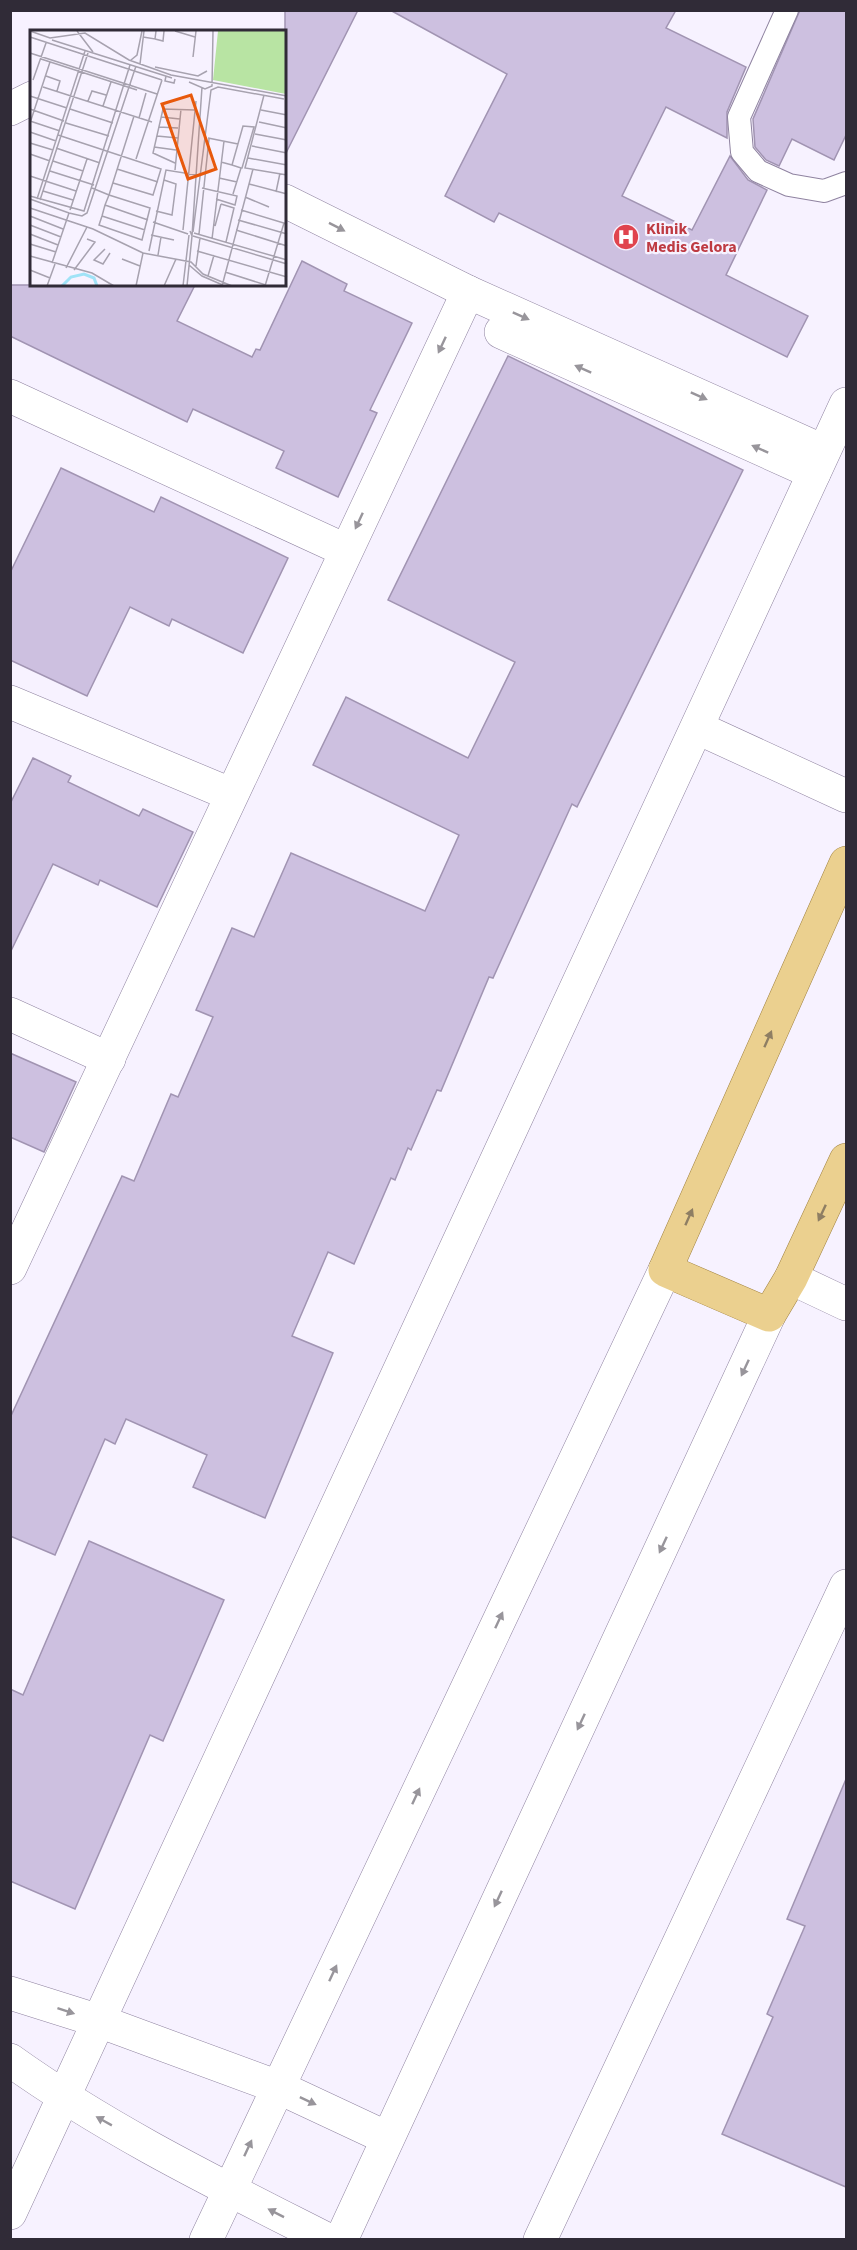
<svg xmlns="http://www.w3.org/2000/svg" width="857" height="2250" font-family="'Source Sans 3',sans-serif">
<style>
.building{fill:#cdc0e0;stroke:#a194b2;stroke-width:1.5}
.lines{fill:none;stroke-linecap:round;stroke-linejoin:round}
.service-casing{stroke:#8f83a0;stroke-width:24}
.minor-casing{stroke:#8f83a0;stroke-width:34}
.secondary-casing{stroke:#8f83a0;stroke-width:34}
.primary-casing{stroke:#a08240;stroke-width:34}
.service{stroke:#fff;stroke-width:22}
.minor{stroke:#fff;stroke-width:33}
.secondary{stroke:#fff;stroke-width:33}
.primary{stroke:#ebd08f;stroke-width:33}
.oneway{fill:#98959b}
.oneway2{fill:#8e7e63}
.labels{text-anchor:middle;stroke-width:4.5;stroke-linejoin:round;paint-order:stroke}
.health-label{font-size:16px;font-weight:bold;fill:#be3a42;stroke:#f7f2ff;text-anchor:start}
.inset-river{fill:none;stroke:#a0e3f7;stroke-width:3}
.inset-road{fill:none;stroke:#a7a2af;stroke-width:1.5}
.view{fill:#e8590c;fill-opacity:0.15;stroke:#e8590c;stroke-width:3}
.inset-edge{fill:none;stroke:#302b37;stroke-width:3}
</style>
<rect width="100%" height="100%" fill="#f7f2ff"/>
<!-- building -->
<g class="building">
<polygon points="285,10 358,10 285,155"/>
<polygon points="390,10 676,10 666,28 746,67 727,112 727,138 666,107 622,196 692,230 730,156 748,180 767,190 726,275 808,316 787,357 499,213 494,222 445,196 507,74"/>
<polygon points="800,10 846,10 846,135 834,160 792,139 779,166 766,160 755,147 753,119"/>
<polygon points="302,261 347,284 344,291 412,323 370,410 377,413 338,497 276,468 284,451 193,409 187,422 10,336 10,285 195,285 177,321 252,357 256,349 260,350"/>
<polygon points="508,356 743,470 577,807 572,804 493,978 489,977 441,1091 437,1090 411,1150 408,1148 395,1180 391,1178 354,1264 328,1252 292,1336 333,1353 265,1518 193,1487 207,1455 126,1419 115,1444 105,1439 55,1555 10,1536 10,1418 122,1176 134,1181 171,1094 178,1097 213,1017 196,1010 232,928 254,937 291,853 425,911 459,835 313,765 346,697 468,758 515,662 388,600"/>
<polygon points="61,468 154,512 161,497 288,558 243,653 172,619 169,626 130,607 87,696 10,660 10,573"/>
<polygon points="33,758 71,776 68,782 139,816 143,809 193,832 157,907 100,880 98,885 53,864 10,953 10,804"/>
<polygon points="10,1053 76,1082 44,1152 10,1137"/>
<polygon points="89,1541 224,1600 163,1741 150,1735 75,1909 10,1881 10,1689 23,1695"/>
<polygon points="846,1779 846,2187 722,2134 773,2017 767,2014 805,1926 787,1919"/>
</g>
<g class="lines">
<!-- service casing -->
<g class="service-casing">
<polyline id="service" points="787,10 739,117 742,152 758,171 789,185 824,191 846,183"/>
</g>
<!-- minor casing -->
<g class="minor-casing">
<g id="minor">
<polyline points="10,109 32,98"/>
<polyline points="285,201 468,292 823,451"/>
<polyline points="501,332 814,473"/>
<polyline points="10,396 345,550"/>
<polyline points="10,702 230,794"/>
<polyline points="698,728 846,796"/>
<polyline points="10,1014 109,1059"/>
<polyline points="10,1268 468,292"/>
<polyline points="791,1278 846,1304"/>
<polyline points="10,1993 99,2021 278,2087 387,2138"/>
<path d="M10,2060c99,71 210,125 318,180"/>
<polyline points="10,2213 846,404"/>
<polyline points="540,2240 846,1586"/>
</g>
</g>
<!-- secondary casing -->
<g class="secondary-casing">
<g id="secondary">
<polyline points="206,2240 665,1270"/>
<polyline points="341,2240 769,1315"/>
</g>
</g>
<!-- primary casing -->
<g class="primary-casing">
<polyline id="primary" points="846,863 665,1270 769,1315 791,1278 846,1160"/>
</g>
<!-- service -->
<use href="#service" class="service"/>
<!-- minor -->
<use href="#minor" class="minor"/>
<!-- secondary -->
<use href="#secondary" class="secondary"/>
<!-- primary -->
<use href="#primary" class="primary"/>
</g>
<!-- one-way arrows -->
<defs><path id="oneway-solid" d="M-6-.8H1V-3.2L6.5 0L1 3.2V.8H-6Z" transform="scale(1.5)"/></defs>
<g class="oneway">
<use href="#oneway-solid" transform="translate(337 227) rotate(27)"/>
<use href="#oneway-solid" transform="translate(521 316) rotate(24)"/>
<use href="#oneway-solid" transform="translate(442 345) rotate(115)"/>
<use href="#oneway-solid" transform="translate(583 369) rotate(-156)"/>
<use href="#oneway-solid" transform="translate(699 396) rotate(24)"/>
<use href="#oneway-solid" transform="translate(760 449) rotate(-156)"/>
<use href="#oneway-solid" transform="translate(359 521) rotate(115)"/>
<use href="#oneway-solid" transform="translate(745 1368) rotate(115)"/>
<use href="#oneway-solid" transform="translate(663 1545) rotate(115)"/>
<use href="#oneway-solid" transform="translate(499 1620) rotate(-65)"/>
<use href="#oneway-solid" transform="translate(581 1722) rotate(115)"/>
<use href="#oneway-solid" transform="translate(416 1796) rotate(-65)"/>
<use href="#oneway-solid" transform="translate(498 1899) rotate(115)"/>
<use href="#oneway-solid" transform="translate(333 1973) rotate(-65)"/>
<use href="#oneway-solid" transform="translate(66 2011) rotate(18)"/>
<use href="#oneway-solid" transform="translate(308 2101) rotate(25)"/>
<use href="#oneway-solid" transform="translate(104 2121) rotate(-151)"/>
<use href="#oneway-solid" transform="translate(248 2148) rotate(-65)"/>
<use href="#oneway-solid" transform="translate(276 2213) rotate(-153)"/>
</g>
<g class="oneway2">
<use href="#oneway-solid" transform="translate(768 1039) rotate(-66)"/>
<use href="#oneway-solid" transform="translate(822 1213) rotate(115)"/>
<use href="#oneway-solid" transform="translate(689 1217) rotate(-66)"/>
</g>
<!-- icons -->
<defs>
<g id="hospital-disc" transform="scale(1.35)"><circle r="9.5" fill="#e0444e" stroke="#f7f2ff"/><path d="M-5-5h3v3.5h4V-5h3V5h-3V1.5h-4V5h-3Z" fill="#fff"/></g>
</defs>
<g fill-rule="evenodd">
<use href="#hospital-disc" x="626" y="237"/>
</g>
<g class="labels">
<!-- health labels -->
<g class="health-label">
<text x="646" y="234">Klinik<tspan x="646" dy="18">Medis Gelora</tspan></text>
</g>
</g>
<!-- overview -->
<g transform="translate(30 30)">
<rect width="256" height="256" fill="#f7f2ff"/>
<path d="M188,1h68v63l-73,-14z" fill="#b8e4a3"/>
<path class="inset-river" d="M32,256l9,-9 13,-3 10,4 3,8"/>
<path class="inset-road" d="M0,1l20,7 35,-5 44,27 42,15 116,21M47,1l16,21M145,1l20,6M0,7l132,43M113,7l12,2 1,-8M125,9l8,2 1,-10M22,10l120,38M0,23l127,41M163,27l3,-26M11,29l96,31M101,30l6,-5 5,-24M110,34l4,-33M125,37l43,9 9,-5M16,46l14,5 -3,10M136,46l-1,5 9,2 1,-4M3,50l13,-37M159,52l16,7 7,-3 1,-55M13,57l109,35M234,65l-19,73 42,7M0,66l37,12M58,71l4,-10 14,4M73,76l8,-24M0,79l34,12M40,79l43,14M231,80l26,5M131,87l19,2M109,88l7,-25M0,91l30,10M229,92l28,6M0,93l20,-61M36,93l43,13M129,97l19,1M0,102l26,9M225,104l32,6M28,105l103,34 -8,26 -40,-12M127,106l21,2M178,108l30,6M0,113l23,7M222,116l35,7M124,117l22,3M26,118l44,15M0,124l20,7M218,128l39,7M106,129l26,-79M23,131l30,10M191,132l11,3 9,3h1l12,-41 -11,-1 -11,39M145,133l-22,-10 10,-44 32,1M87,139l41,13M145,140l6,-61M20,141l44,14M0,146l46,15M189,148l18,4M219,154l38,10M62,158l17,7 41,13 -8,32 -43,-15 3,-9 3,-11 4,-10 25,-79M172,158l35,8 -2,9 -19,-6M13,161l30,9M246,162l4,-19M203,164l8,-26M0,166l54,15 46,-146M215,167l24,10M0,169l39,14 13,3 5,-3 49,-147M7,169l48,-148M10,170l48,-147M191,174l13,4 -8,34M75,175l43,15M0,178l63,21 50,24 -7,33M40,180l17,-51M211,180l46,14M126,181l16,4 4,-31 -12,-4M0,186l33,13M72,186l43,14M208,190l49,14M123,192l35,12M0,195l31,12M185,196l6,-22M153,200l13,-129M206,200l51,16M160,201l2,5 10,-149M163,202l18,-142 7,-3 66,12M164,203l93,27M0,204l28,11M169,204l10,-95M121,205l23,5M163,206l94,28M182,209l12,-98M0,214l26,8M75,219l-11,11 9,4 7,-11M119,221l17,-81 31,5M167,221l90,26M113,223l48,9 12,12 29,12M128,225l3,-18M0,226l62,17 22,13M92,229l18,7M22,233l17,-50M159,235l13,11 23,10M166,236l4,-28M36,238l21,-41M0,240l20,8M44,240l21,-28 -8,-3M195,242l44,14M178,246l6,-21M17,256l8,-22M134,256l12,-27M153,256l6,-51M157,256l5,-50M192,256l31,-117M235,256l19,-63"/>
<path class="view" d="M161,65l25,74 -28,10 -26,-75z"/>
<rect width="256" height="256" class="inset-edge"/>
</g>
<!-- border -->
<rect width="857" height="2250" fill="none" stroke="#302b37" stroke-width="24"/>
</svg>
